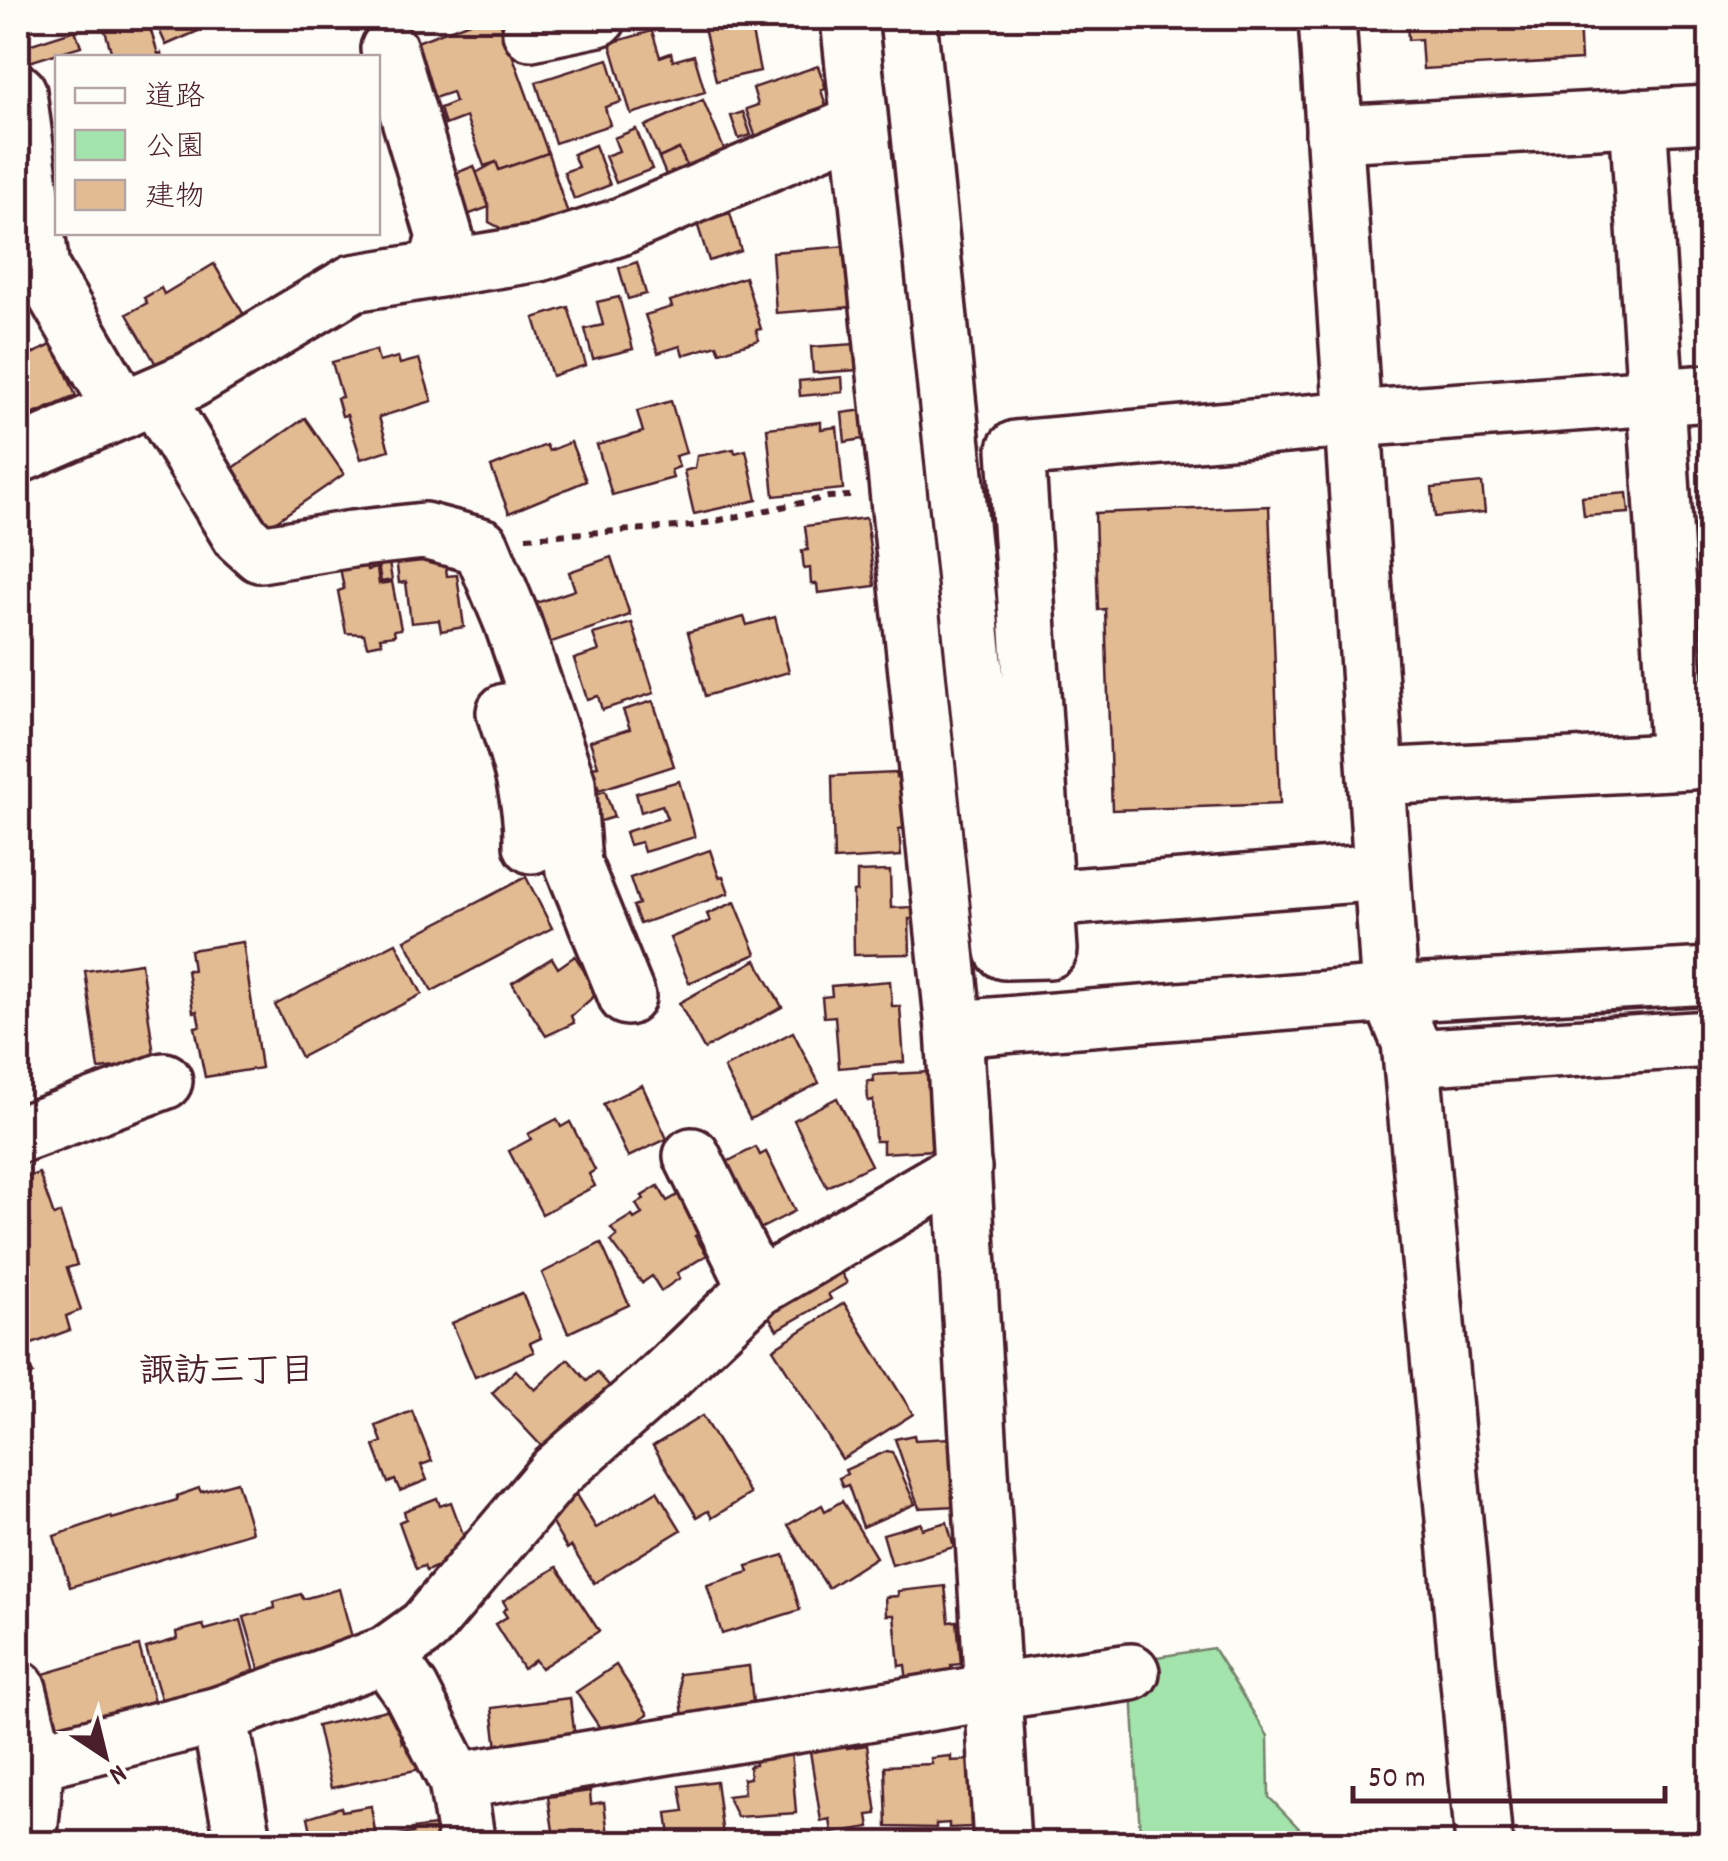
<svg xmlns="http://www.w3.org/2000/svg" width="1728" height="1861" font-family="Dekko,'Klee One',sans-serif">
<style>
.green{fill:#a3e3ac;stroke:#76816c;stroke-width:2.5}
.building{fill:#e2bb93;stroke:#4a1f2b;stroke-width:2.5}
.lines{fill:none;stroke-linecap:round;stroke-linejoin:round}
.minor-casing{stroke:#4a1f2b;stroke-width:62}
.path{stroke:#4a1f2b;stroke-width:6;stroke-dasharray:8 8;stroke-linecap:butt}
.minor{stroke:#fdfcf7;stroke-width:55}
.labels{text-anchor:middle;stroke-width:9;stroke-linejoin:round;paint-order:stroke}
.neighbourhood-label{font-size:35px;font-weight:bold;fill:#4a1f2b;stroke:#fdfcf7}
</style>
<rect width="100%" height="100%" fill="#fdfcf7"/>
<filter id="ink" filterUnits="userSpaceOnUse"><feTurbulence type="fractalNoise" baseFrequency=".01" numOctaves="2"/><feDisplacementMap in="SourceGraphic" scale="20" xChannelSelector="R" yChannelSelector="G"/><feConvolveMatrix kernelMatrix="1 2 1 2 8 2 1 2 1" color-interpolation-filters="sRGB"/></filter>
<g filter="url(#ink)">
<!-- green -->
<polygon class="green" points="1213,1648 1268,1736 1269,1797 1313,1843 1150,1843 1140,1834 1131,1672 1151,1658"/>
<!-- building -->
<g class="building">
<polygon points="135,18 147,18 158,54 161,53 162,58 113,58 104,27"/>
<polygon points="154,18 205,18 194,22 198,31 166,45"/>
<polygon points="480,18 499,18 548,153 499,170 496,162 484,166 466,117 445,125 440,108 455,102 452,92 428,100 409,45"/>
<polygon points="702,18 749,18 760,71 716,81"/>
<polygon points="1407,18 1579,18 1581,60 1423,69 1421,39 1408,40"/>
<polygon points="75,30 81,46 26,63 22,47"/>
<polygon points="652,31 660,57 671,53 673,61 694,55 705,92 631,114 610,43"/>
<polygon points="608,59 621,102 605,107 610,125 555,143 536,82"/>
<polygon points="818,66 826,89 821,90 826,106 810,111 813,122 757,141 746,109 758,105 753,88"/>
<polygon points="703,100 727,156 690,173 679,149 659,158 645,126"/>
<polygon points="743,112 751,135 739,139 731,116"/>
<polygon points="636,129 652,169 616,183 605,156 619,151 614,138"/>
<polygon points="595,145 610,185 574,199 564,172 578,167 573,154"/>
<polygon points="679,149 690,173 669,182 659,158"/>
<polygon points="548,153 568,214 504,236 500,228 489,222 489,207 476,173 496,162 499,170"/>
<polygon points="474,166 489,207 451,221 436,181"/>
<polygon points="730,213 741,251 709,261 697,223"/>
<polygon points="847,246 852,307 776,313 772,252"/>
<polygon points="637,262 646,294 628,299 619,268"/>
<polygon points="214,264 244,315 157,366 127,314 147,303 144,298 161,288 164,294"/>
<polygon points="18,266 20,266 26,325 18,326"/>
<polygon points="745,277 761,329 756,330 759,340 720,352 717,345 683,355 680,346 658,353 645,315 672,307 670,301"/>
<polygon points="619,297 633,349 593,359 585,329 603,325 597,302"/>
<polygon points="568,307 586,365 552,376 534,318"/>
<polygon points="54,344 76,396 18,421 18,370 21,368 18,360"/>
<polygon points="855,344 858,370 813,373 811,347"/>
<polygon points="376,350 379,362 398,357 400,364 419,359 432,401 379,417 389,450 361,459 347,415 342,416 337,398 342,397 332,362"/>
<polygon points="842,377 843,392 800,396 799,381"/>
<polygon points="671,401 686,453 675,456 679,467 671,470 673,478 612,495 597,445 643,432 637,411"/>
<polygon points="864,410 868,438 845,442 842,413"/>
<polygon points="305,418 344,474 259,533 229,471"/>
<polygon points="821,422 821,429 837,427 843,489 774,496 767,428"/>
<polygon points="571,442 586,481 509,513 491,467 546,445 549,451"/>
<polygon points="734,449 735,453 746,450 757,500 694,514 684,471 695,468 697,456"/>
<polygon points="1482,483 1485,512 1435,517 1432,488"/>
<polygon points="1627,493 1629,513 1584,516 1582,497"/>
<polygon points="1269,506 1280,804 1112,810 1105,609 1098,610 1095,513"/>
<polygon points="866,518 875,586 818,593 817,584 811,584 810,568 804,569 802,551 808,550 805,526"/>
<polygon points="406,556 406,561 432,558 433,562 445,561 447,576 457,575 464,627 441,631 439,620 411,623 406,582 399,583 396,558"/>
<polygon points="388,557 392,580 381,582 377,559"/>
<polygon points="611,557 630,615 543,645 530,605 575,590 569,572"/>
<polygon points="366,563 367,570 377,568 379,584 392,582 401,629 394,630 395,635 380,637 382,643 367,646 364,634 346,633 338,591 344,589 340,567"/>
<polygon points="744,617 747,625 775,617 789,672 705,696 688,632"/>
<polygon points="632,623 654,693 602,710 598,696 587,699 574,659 599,651 593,634"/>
<polygon points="653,701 674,766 599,790 592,767 598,766 590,741 630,729 623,710"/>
<polygon points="896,773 896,777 902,776 904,828 899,829 901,856 834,860 832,776"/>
<polygon points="679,781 695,837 644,852 641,842 629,845 625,832 667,819 662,805 641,812 636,793"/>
<polygon points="605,791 614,817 588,825 579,799"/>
<polygon points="710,850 719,877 723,876 729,893 640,924 633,906 639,904 630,878"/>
<polygon points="890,871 891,908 915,907 914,919 909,919 910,954 854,955 853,892 857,891 857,872"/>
<polygon points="526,877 552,928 432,991 405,940"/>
<polygon points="735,902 756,954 689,983 670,938 710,921 707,914"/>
<polygon points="243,942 261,1068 205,1077 195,1027 200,1026 197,1011 193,1012 187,970 193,970 190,950"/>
<polygon points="396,943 422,994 301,1057 275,1005"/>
<polygon points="575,956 598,993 571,1016 574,1023 546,1036 512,983 552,958 558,968"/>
<polygon points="756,960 782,1007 704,1049 679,1003"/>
<polygon points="141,963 155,1062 99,1069 85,971"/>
<polygon points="890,981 892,1006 900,1006 904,1062 839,1068 835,1016 824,1017 822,997 832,996 831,986"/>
<polygon points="793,1032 819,1083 750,1119 724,1068"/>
<polygon points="930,1072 934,1150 883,1153 883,1141 875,1141 873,1100 868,1101 867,1081 874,1081 873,1075"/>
<polygon points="642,1085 667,1139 628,1157 603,1104"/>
<polygon points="837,1098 871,1165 827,1187 794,1120"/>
<polygon points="557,1119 561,1127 570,1122 595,1170 589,1174 595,1186 542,1214 509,1151 531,1139 528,1134"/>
<polygon points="756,1147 760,1155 766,1152 795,1211 746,1236 721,1165"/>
<polygon points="39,1173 54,1216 60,1213 77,1265 67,1268 81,1310 66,1316 70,1330 21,1348 33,1374 18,1382 18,1180"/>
<polygon points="658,1186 667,1201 683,1192 707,1229 695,1236 707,1255 677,1273 680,1278 661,1291 652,1276 642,1283 611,1241 617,1236 611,1228 632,1215 634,1219 642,1214 636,1204 644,1199 642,1196"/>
<polygon points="601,1243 629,1305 568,1333 542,1273"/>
<polygon points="834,1260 847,1283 828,1294 831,1299 777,1330 770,1318 766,1320 760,1310"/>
<polygon points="522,1293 541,1338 530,1343 534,1352 475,1377 452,1323"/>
<polygon points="844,1303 913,1414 842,1459 773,1349"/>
<polygon points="568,1359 587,1381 597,1372 613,1390 547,1452 492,1393 516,1370 535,1390"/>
<polygon points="412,1411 432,1461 421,1465 427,1480 400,1491 395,1480 388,1483 374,1446 382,1442 376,1426"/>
<polygon points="702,1416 750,1494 712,1518 708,1511 697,1517 653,1446"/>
<polygon points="914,1435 915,1440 950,1438 955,1506 919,1508 895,1439"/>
<polygon points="887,1451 892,1452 915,1504 863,1527 848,1485 843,1487 839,1478 847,1474 845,1470"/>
<polygon points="237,1482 252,1532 70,1587 54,1536 111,1516 112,1519 177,1500 177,1496 199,1488 201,1492"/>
<polygon points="657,1491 681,1530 594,1583 571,1546 567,1549 545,1512 575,1493 596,1528"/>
<polygon points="437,1498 440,1506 451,1502 470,1553 426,1571 424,1566 416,1569 399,1522 406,1519 404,1511"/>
<polygon points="842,1501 876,1557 828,1588 788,1525 822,1505 825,1511"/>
<polygon points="947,1522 954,1547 892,1565 883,1534 921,1523 922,1529"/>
<polygon points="784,1555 800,1610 722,1634 707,1585 749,1572 747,1566"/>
<polygon points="557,1567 599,1631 541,1668 535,1660 523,1669 495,1624 507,1617 503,1611 507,1608 503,1601"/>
<polygon points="945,1586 949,1622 957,1621 961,1664 951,1665 953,1686 908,1690 905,1665 899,1666 894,1615 886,1615 885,1597 898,1596 898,1591"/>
<polygon points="339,1589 354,1645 260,1672 244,1617 275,1608 274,1602 301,1594 303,1599"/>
<polygon points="241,1620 256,1676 162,1702 146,1648 177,1639 176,1632 203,1625 205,1630"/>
<polygon points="139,1646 154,1701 56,1729 40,1675"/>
<polygon points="616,1665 648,1714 608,1740 576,1692"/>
<polygon points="749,1666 755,1721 683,1718 679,1674"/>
<polygon points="570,1698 575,1738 497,1748 492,1708"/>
<polygon points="395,1708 402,1743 415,1740 420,1769 331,1788 317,1726"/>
<polygon points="846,1739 847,1748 867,1745 877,1814 868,1815 870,1827 832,1833 830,1819 821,1821 809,1745"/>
<polygon points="791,1749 796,1813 737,1817 727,1796 744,1794 743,1779 750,1778 749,1766 755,1765 754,1754"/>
<polygon points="951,1756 951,1761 969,1760 971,1827 949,1828 949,1823 936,1824 936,1828 887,1827 885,1766 932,1764 931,1758"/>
<polygon points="716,1781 724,1844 671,1844 667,1813 684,1811 680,1786"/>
<polygon points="590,1791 591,1804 604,1802 609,1844 555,1844 548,1797"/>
<polygon points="371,1806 377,1844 301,1844 300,1838 312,1836 308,1817 341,1807 342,1811"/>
<polygon points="443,1825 446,1844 387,1844 386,1837 413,1833 412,1829"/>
<polygon points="520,1832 521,1837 547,1834 548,1844 484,1844 495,1841 494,1836"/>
</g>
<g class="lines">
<!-- minor casing -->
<g class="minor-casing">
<g id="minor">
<polyline points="849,18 954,1029 1002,1844"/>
<polyline points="908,18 1004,951 1049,950 1016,449 1353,419 1710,393"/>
<polyline points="1327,18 1390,994 1410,1042 1484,1844"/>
<polyline points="531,32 598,18"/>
<polyline points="389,49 445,237 436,269"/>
<polyline points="18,92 41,269 123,410"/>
<polyline points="1638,117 1679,761"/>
<polyline points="1334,134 1710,114"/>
<polyline points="155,396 241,537 260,554 352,539 424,531 481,546 512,621 567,783 573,864 627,997"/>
<polyline points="18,455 191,380 353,283 539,253 617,228 858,124"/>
<path d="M505,712c14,44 28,86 27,133"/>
<polyline points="1376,777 1710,760"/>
<polyline points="1046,899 1382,872"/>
<polyline points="954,1029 1390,994 1710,976"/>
<polyline points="1412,1058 1710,1039"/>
<polyline points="18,1135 164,1081"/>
<polyline points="692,1156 757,1288"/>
<polyline points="386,1655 411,1691 457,1781 467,1844"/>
<polyline points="18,1689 36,1761 28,1844"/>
<polyline points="219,1715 244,1844"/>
<polyline points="36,1761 219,1715 386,1655 425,1627 556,1472 662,1379 757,1288 963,1168"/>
<polyline points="457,1781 993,1692 1131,1672"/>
</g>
</g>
<!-- path -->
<polyline class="path" points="526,537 692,526 829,497 850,496"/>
<!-- minor -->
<use href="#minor" class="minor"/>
</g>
</g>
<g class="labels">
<!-- neighbourhood labels -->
<g class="neighbourhood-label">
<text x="227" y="1381">諏訪三丁目</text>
</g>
</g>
<!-- margin -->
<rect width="1728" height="1861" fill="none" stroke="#fdfcf7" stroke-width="60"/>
<rect x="30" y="30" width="1668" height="1801" fill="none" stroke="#4a1f2b" stroke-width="4" filter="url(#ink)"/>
<!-- legend -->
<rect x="55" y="55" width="325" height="180" fill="#fdfcf7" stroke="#b5a4a5" stroke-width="2.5"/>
<rect x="75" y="88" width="50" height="15" fill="#fdfcf7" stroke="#b5a4a5" stroke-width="2.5"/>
<text x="145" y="105" font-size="30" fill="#4a1f2b">道路</text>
<rect x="75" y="130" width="50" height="30" fill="#a3e3ac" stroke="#b5a4a5" stroke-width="2.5"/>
<text x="145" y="155" font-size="30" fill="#4a1f2b">公園</text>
<rect x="75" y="180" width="50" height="30" fill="#e2bb93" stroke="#b5a4a5" stroke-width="2.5"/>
<text x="145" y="205" font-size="30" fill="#4a1f2b">建物</text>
<!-- north arrow -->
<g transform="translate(105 1756) rotate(145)" stroke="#fdfcf7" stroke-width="8" paint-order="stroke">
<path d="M0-8L18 38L0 25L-18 38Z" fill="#4a1f2b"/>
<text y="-15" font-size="28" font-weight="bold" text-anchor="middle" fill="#4a1f2b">N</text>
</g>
<!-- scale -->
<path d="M1353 1786v15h312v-15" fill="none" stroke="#4a1f2b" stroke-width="5"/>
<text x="1368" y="1786" font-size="30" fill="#4a1f2b" stroke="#fdfcf7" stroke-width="8" paint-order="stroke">50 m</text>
</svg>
